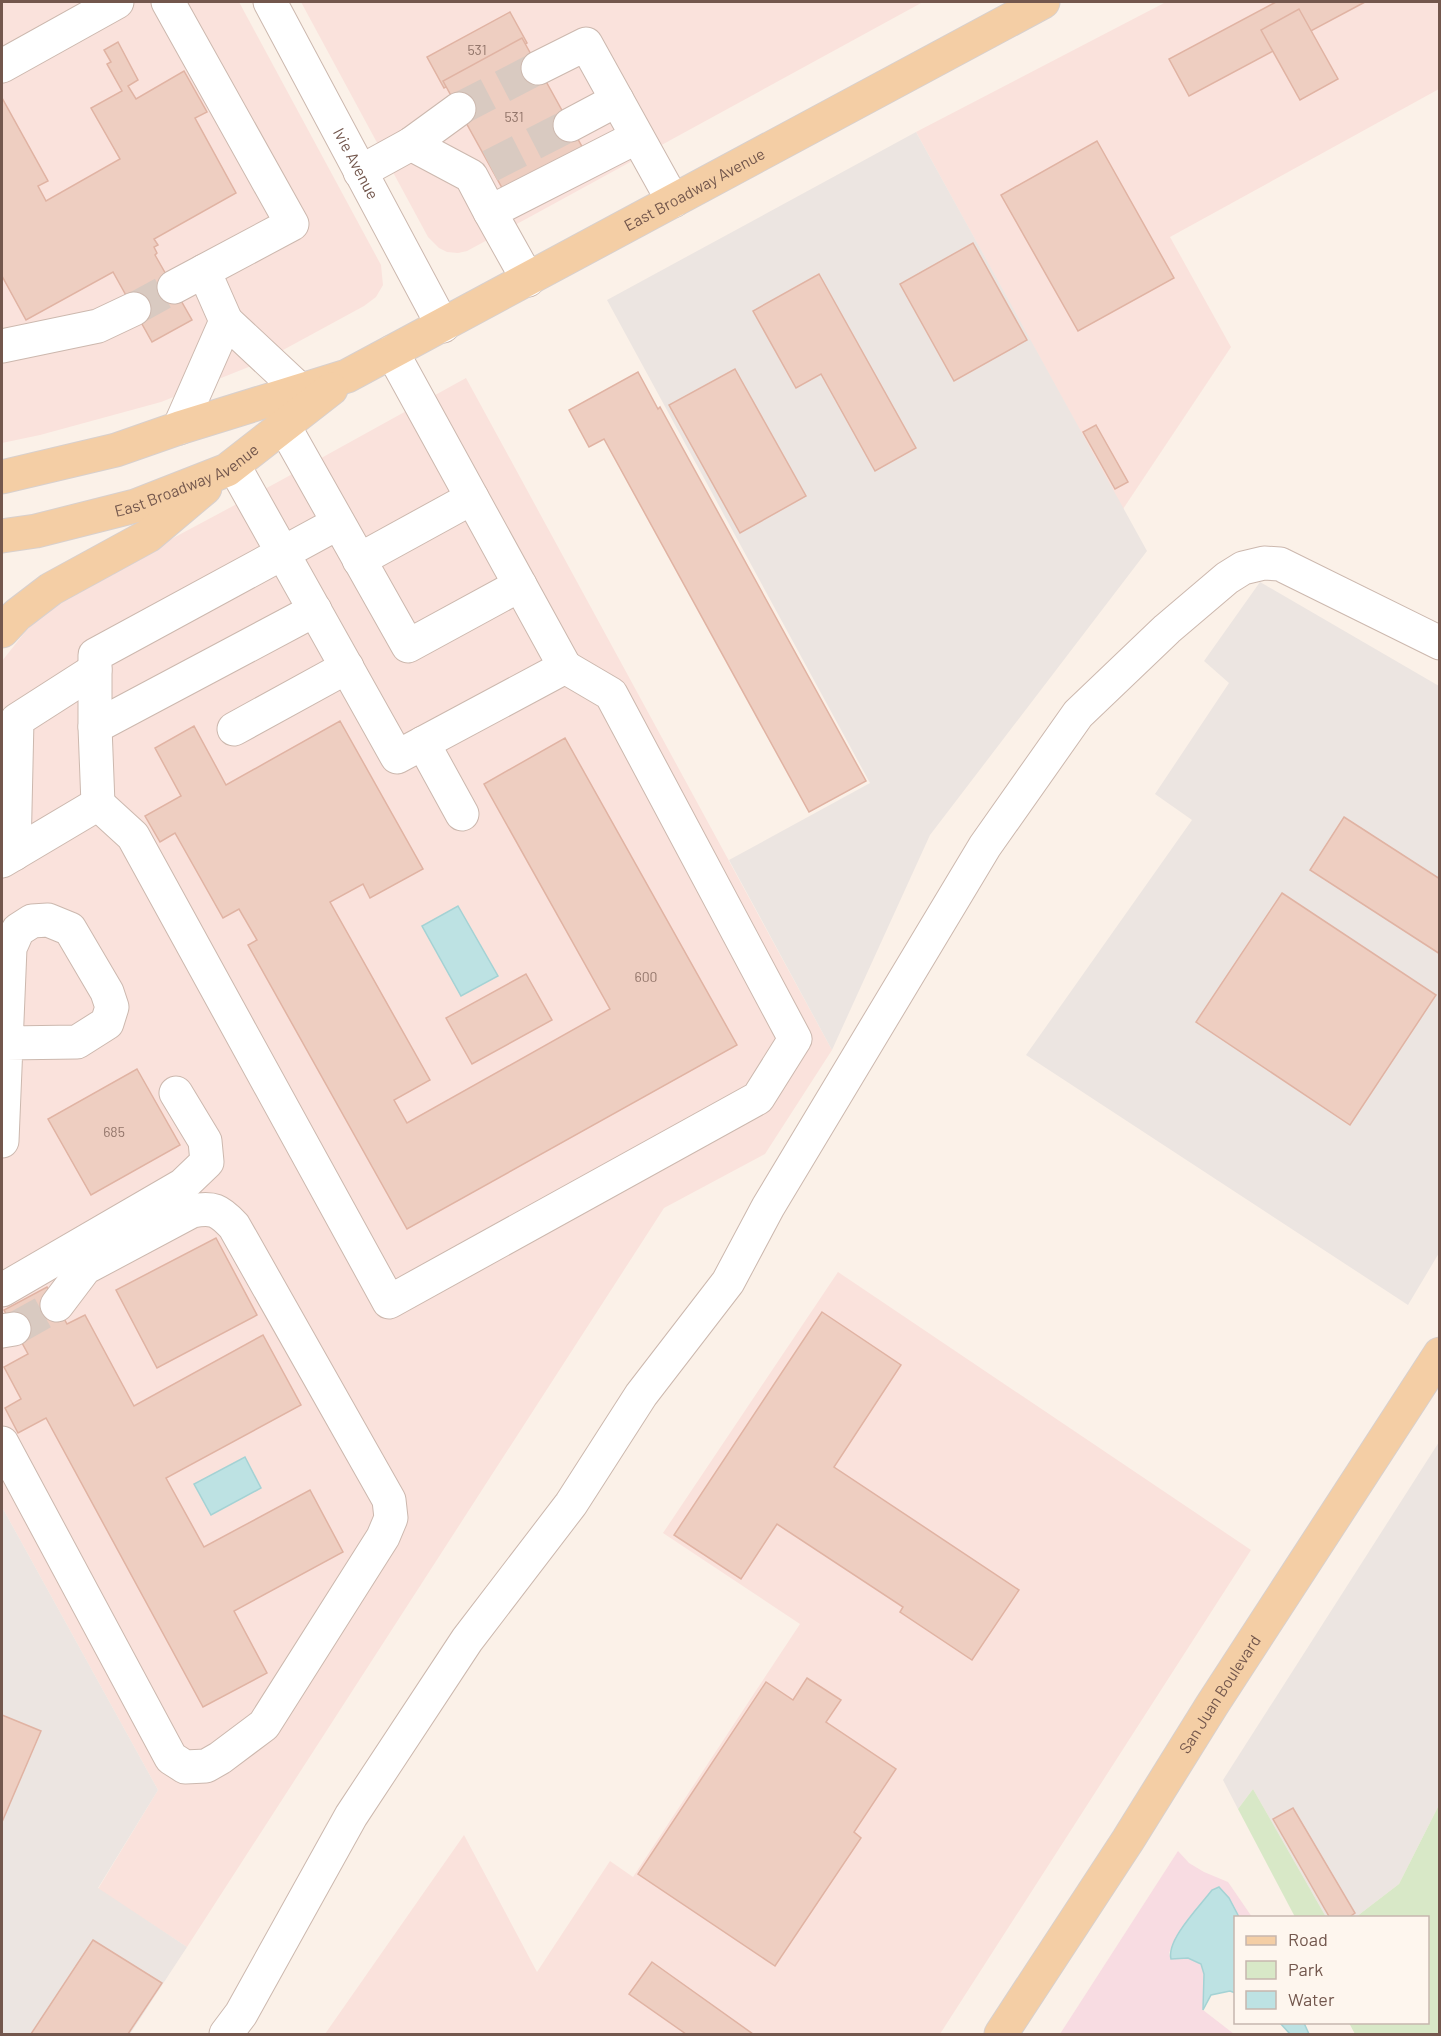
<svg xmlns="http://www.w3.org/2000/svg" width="1441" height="2036" font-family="Barlow,sans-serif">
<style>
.commercial{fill:#fae2dc}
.industrial{fill:#ece5e1}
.medical{fill:#f8dce2}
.green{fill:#d8e8c7}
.water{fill:#bde2e3;stroke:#a4d2d4;stroke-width:1.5}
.building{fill:#eecec1;stroke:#e0b3a3;stroke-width:1.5}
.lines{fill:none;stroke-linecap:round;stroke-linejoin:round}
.minor-tunnel{stroke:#d9cac1;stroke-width:33;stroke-dasharray:33 16;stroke-linecap:butt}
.minor-casing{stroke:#ccb8ae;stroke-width:35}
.major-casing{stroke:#d8d0cd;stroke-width:35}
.minor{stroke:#fff;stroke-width:33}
.major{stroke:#f4cea5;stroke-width:33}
.labels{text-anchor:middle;stroke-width:4.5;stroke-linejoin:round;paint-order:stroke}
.number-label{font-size:14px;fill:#92756a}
.street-label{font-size:16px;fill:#73574d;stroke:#fef6ee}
</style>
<rect width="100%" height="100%" fill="#fbf1e8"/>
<!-- commercial -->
<g class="commercial">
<polygon points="2,2 239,2 381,265 383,285 376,297 364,306 261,362 161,402 40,435 2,443"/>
<polygon points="301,2 923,2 537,213 467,251 458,253 447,252 439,248 428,237"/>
<polygon points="1166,2 1439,2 1439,89 1170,237 1231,347 1123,509 916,132"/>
<polygon points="466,378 832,1050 765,1154 664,1208 187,1947 98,1889 158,1790 2,1507 2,661 25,632 44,613 91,582 276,483"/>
<polygon points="838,1272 1251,1550 940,2034 325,2034 464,1835 537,1972 610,1861 633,1877 800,1624 663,1533"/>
</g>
<!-- industrial -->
<g class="industrial">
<polygon points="916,132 1147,551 930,835 832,1050 729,860 870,783 607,300"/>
<polygon points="1260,582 1439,686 1439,1253 1408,1305 1026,1055 1192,820 1155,794 1229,683 1204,661"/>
<polygon points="1439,1442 1439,1805 1399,1884 1356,1917 1326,1917 1253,1789 1238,1809 1223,1780"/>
<polygon points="2,1507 158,1790 98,1888 187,1947 130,2034 2,2034"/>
</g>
<!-- medical -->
<polygon class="medical" points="1178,1851 1189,1863 1204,1872 1228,1882 1252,1917 1239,1917 1229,1898 1218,1887 1212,1890 1176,1937 1169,1953 1171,1959 1188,1958 1201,1964 1204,1974 1203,2010 1234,2034 1060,2034"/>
<!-- green -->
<g class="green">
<polygon points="1253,1789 1326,1917 1295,1917 1238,1809"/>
<polygon points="1439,1805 1439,2034 1355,2034 1349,2023 1428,2022 1428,1918 1356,1917 1399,1884"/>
</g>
<!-- water -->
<g class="water">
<polygon points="458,906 498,976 461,996 422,926"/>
<polygon points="245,1457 261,1488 211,1515 194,1484"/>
<path d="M1219,1887l10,11 10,19 -3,1 -1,75 -5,-2 -19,4 -8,15 1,-36 -3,-10 -13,-6 -17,1c-5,-19 29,-53 41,-69z"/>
<polygon points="1280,2023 1304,2023 1309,2034 1290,2034"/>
</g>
<!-- building -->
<g class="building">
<polygon points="1276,2 1365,2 1189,96 1169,59"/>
<polygon points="1299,9 1338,79 1300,100 1261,30"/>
<polygon points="510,12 527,43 444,88 427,57"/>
<polygon points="522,38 585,152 506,195 443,81"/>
<polygon points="118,42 138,80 128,86 136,99 184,71 207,112 195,118 236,193 154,239 158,245 154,247 157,253 155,255 192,320 152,342 113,272 26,320 2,276 2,98 48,181 38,186 46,201 120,159 91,108 122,91 107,64 111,62 104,50"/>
<polygon points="1097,141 1174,278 1078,331 1001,195"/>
<polygon points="973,243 1027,340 954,381 900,284"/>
<polygon points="819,274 916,448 875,471 821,374 796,388 753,311"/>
<polygon points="735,369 806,496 740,533 669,405"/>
<polygon points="638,372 658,409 660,407 866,781 809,812 604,439 589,447 569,410"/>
<polygon points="1096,425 1128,482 1115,489 1083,432"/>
<polygon points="340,721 423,869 370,898 363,884 330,902 430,1080 394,1100 407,1123 610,1009 484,784 565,738 737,1045 407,1229 248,945 257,940 239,909 223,918 175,833 160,842 145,816 181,796 155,748 194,726 226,785"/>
<polygon points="1344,817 1440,879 1440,954 1310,870"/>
<polygon points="1282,893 1436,995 1350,1125 1196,1022"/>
<polygon points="526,974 552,1020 472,1064 446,1018"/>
<polygon points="137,1069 180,1145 91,1195 48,1119"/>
<polygon points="216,1238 257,1315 157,1368 116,1290"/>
<polygon points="47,1287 67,1324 85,1315 134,1406 263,1335 301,1405 166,1478 204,1547 310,1490 343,1552 234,1611 267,1673 203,1707 46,1418 18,1433 5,1408 21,1399 4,1367 28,1354 4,1310"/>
<polygon points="822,1312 901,1365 834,1467 1019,1590 972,1660 900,1612 903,1607 777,1524 741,1579 674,1535"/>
<polygon points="807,1678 841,1700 826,1722 896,1769 854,1832 861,1838 775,1966 638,1874 766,1682 793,1700"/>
<polygon points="2,1715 41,1731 2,1822"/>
<polygon points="1293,1808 1355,1913 1348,1918 1330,1918 1273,1819"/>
<polygon points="93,1940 162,1983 128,2034 31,2034"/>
<polygon points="652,1962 753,2034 686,2034 629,1994"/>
</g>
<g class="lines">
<!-- minor-tunnel -->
<g class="minor-tunnel">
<polyline points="459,109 538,68"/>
<polyline points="490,166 570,125"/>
<polyline points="134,309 174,287"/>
<polyline points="14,1329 57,1305"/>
</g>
<!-- minor casing -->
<g class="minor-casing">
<g id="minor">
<polyline points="168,2 292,224 204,271 226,321"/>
<path id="s1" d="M270,2l173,324"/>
<polyline points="2,66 117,2"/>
<polyline points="538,68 586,44 673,201"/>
<polyline points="570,125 617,100"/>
<polyline points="411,144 471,176 490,212"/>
<polyline points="360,172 411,144 459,109"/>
<polyline points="528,280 490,212 637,137"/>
<polyline points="174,287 204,271"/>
<polyline points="2,346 98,326 134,309"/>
<polyline points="284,426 408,646 520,585"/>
<polyline points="179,428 226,321 301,391"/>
<polyline points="234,466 397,757 565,667 392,352"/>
<polyline points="359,560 472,498"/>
<polyline points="95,727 315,610"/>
<polyline points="234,729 347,667"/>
<polyline points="423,743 462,814"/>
<polyline points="98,804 133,836 389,1302 758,1098 795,1039 611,694 565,667"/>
<polyline points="14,854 17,720 95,670"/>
<polyline points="2,861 98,804 95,727 95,655 338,523"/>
<polyline points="2,1043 6,1043 77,1042 107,1023 112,1007 107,992 70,929 48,920 32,921 18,930 10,948 2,1141"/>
<polyline points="2,1290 183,1185 207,1162 205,1141 176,1093"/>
<polyline points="2,1331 14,1329"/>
<path d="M2,1443l169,315 14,9 21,-1 14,-8 44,-33 119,-188 8,-19 -2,-18 -155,-274c-15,-16 -21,-19 -42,-15l-107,57 -28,37"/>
<polyline points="226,2034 241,2014 351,1816 467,1640 571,1504 641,1395 728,1282 768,1207 985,846 1078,714 1167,629 1227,578 1243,568 1264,563 1280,564 1440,643"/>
</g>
</g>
<!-- major casing -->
<g class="major-casing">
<g id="major">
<path id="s2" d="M2,477l114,-27 63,-22 168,-52 696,-374"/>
<path id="s3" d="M2,536l34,-5 99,-25 92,-36 104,-81"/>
<polyline points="2,631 17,615 51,589 148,536 205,488"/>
<path id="s4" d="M1001,2034l127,-194 84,-135 228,-351"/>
</g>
</g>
<!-- minor -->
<use href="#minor" class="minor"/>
<!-- major -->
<use href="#major" class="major"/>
</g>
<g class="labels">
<!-- number labels -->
<g class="number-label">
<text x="477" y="55">531</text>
<text x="514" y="122">531</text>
<text x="646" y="982">600</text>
<text x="114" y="1137">685</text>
</g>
<!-- street labels -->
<g class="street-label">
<text dy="6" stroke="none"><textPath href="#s1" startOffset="183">Ivie Avenue</textPath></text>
<text dy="6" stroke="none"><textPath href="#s2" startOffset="754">East Broadway Avenue</textPath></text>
<text dy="6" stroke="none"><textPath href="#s3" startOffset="194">East Broadway Avenue</textPath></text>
<text dy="6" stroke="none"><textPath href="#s4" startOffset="404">San Juan Boulevard</textPath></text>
</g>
</g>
<!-- border -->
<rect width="1441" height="2036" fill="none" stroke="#73574d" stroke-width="6"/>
<!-- legend -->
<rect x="1234" y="1916" width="195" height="108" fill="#fef6ee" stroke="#c6b6ae" stroke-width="1.5"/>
<rect x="1246" y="1936" width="30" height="9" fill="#f4cea5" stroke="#c6b6ae" stroke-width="1.5"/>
<text x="1288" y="1946" font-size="18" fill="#73574d">Road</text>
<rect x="1246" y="1961" width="30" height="18" fill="#d8e8c7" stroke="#c6b6ae" stroke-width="1.5"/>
<text x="1288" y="1976" font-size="18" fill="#73574d">Park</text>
<rect x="1246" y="1991" width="30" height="18" fill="#bde2e3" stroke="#c6b6ae" stroke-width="1.5"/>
<text x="1288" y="2006" font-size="18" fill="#73574d">Water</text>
</svg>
